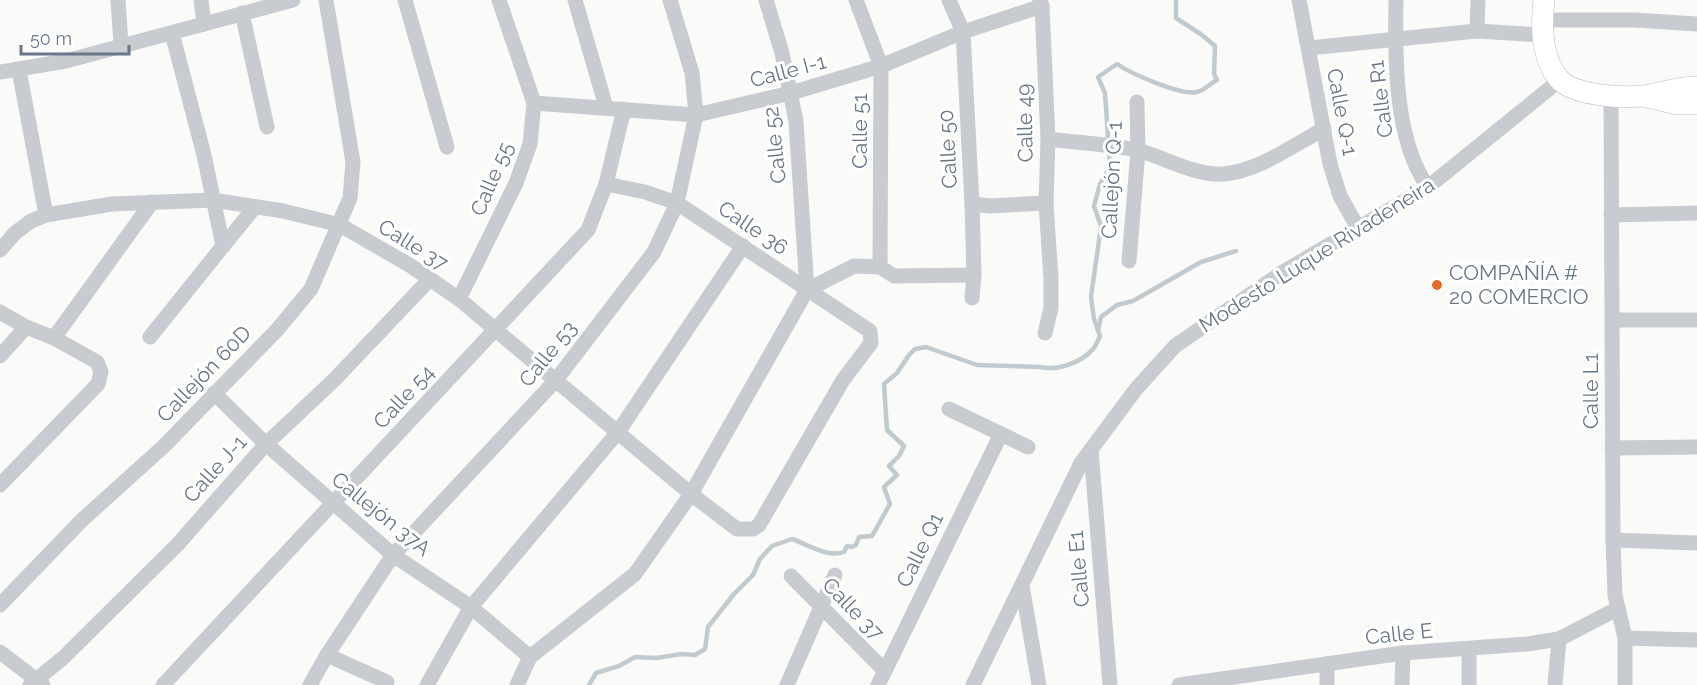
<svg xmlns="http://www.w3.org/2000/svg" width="1697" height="685" font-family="Raleway,sans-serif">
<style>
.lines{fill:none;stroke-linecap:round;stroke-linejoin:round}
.stream{stroke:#c1cacf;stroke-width:4.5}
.secondary-casing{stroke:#babec4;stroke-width:22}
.street{stroke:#c8cbcf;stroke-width:15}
.secondary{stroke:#fff;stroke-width:21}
.poi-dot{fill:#e36c2e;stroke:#fff;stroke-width:2}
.labels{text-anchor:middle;stroke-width:6;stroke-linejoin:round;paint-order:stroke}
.street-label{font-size:21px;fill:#697789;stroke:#fff}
.poi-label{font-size:21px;fill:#697789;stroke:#fff;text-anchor:start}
</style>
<rect width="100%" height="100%" fill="#fafaf8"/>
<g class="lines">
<!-- stream -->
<g class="stream">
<polyline points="1098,330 1101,317 1117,305 1133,301 1201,262 1236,251"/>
<path d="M589,685l7,-12 23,-7 16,-9 21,1 26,-4 13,1 10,-6 3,-22 26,-33 19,-19 7,-16 12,-13 20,-7c15,5 35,19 52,13l3,-6 5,1 4,-2 3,-8 13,-1 18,-32 -6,-17 13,-12 -8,-9 10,-10 5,-10 -17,-16 -3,-46 13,-11 12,-18 6,-6 11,-2 51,18 63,2c17,4 41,-4 53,-18 3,-3 5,-9 7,-13l-6,-17 -3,-22 10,-71 -7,-20 6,-22 10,-18 -5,-73 -7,-16 19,-13c13,9 64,32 80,28 6,-1 14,-9 20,-12l-3,-6 1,-28 -13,-11 -26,-17v-18"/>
</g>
<!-- secondary casing -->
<g class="secondary-casing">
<g id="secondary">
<path d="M1544,0c-3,26 -3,58 15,79 15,17 63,19 84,17 19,-2 33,-9 54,-9"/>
<polyline points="1647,97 1678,104 1697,104"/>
</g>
</g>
<!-- street -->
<g class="street">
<polyline points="118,0 121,45"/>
<polyline points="201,0 204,24"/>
<polyline points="405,0 447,147"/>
<polyline points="575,0 606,107"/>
<polyline points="766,0 782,53 796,121 807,290"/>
<polyline points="856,0 881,66 880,267"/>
<polyline points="949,0 963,32 972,204 974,275 972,298"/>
<polyline points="1040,0 1042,6 1048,139 1046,203 1051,279 1051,308 1045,333"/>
<polyline points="1299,0 1330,164 1340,196 1358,228"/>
<path d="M1396,0c-1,57 -2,140 32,187"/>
<polyline points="242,13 267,127"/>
<polyline points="1542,20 1635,20 1697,24"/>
<polyline points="1477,31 1478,0"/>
<polyline points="1309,48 1477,31 1542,35"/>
<polyline points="19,70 46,215"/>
<polyline points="0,72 66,61 293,0"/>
<polyline points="1611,96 1613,540 1615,595 1625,638 1625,685"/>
<polyline points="534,103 696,115 791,93 881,66 963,32 1042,6"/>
<path d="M1048,139c28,4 65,5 92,12 26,7 56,25 84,23 35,-3 69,-29 100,-45"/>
<polyline points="972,204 990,206 1046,203"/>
<polyline points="1611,215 1697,213"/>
<polyline points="223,246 255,207"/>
<polyline points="0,250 15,233 31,221 46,215 112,204 213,200 283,211 340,225 411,266 459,299 691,494 737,529 753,529 759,525 843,380 871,343 870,331 677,203 645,192 606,184"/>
<polyline points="1129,261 1138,151 1137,102"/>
<polyline points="459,299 516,183 530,144 534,103 499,0"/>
<polyline points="0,312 26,327 54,338 97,362 101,372 98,384 0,485"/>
<polyline points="1612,320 1697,320"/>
<polyline points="150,337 223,246 204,155 172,33"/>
<polyline points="54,338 152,202"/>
<polyline points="0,356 26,327"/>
<polyline points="214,393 266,444 393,555 471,607 530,657"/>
<polyline points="949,409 1028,447"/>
<polyline points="1612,448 1697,447"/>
<polyline points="1091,450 1110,685"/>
<polyline points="1613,540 1697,543"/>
<polyline points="791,576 885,671"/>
<polyline points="1022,585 1039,685"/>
<polyline points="0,605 81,521 164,446 277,330 311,289 350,198 353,162 326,0"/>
<polyline points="1625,638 1697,640"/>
<polyline points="0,652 43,685"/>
<polyline points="327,655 387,682"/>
<polyline points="1327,664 1327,685"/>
<polyline points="30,685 64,657 178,544 266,444 334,380 430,279"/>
<polyline points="163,685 588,230 606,184 624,109"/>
<polyline points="310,685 327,655 393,555 556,380 654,252 677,203 696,115 692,73 670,0"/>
<polyline points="427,685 471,607 618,432 743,246"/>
<polyline points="517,685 530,657 635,574 691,494 807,290 854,266 880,267 894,276 974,275"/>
<polyline points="787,685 835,575"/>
<polyline points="878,685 1001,434"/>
<polyline points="973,685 1081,463 1136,389 1175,346 1283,272 1428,187 1560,80"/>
<polyline points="1179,685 1403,653 1527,644 1559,639 1617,609"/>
<polyline points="1402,685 1403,653"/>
<polyline points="1469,685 1469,649"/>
<polyline points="1555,685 1559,639"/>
</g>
<!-- secondary -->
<use href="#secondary" class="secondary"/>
</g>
<!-- markers -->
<circle class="poi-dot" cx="1437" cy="285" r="6"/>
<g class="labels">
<!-- street labels -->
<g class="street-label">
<text transform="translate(788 71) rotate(-15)" y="7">Calle I-1</text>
<text transform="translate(1381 99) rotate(-97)" y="7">Calle R1</text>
<text transform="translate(1342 112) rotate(79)" y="7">Calle Q-1</text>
<text transform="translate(1025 123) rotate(-91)" y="7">Calle 49</text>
<text transform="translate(860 131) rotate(-90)" y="7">Calle 51</text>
<text transform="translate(775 145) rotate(-96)" y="7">Calle 52</text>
<text transform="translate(948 149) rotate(-93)" y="7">Calle 50</text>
<text transform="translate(492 179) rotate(-67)" y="7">Calle 55</text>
<text transform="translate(1112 180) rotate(-87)" y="7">Callejón Q-1</text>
<text transform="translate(753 228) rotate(34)" y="7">Calle 36</text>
<text transform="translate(413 245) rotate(32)" y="7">Calle 37</text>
<text transform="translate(1317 255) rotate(-32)" y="7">Modesto Luque Rivadeneira</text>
<text transform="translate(548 354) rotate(-51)" y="7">Calle 53</text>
<text transform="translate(204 374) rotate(-46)" y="7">Callejón 60D</text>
<text transform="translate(1591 391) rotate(-90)" y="7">Calle L1</text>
<text transform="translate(404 397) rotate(-47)" y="7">Calle 54</text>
<text transform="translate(215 469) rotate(-48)" y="7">Calle J-1</text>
<text transform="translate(381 514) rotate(39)" y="7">Callejón 37A</text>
<text transform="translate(920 550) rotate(-64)" y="7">Calle Q1</text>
<text transform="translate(1079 569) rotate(-95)" y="7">Calle E1</text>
<text transform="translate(853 609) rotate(46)" y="7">Calle 37</text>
<text transform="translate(1399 634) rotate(-6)" y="7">Calle E</text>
</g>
<!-- poi labels -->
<g class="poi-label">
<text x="1449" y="280">COMPAÑÍA #<tspan x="1449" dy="24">20 COMERCIO</tspan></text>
</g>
</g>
<!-- scale -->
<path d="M21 45v9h108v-9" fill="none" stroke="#697789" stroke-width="3"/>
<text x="30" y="45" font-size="18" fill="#697789" stroke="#ffffff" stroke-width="4.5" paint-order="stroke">50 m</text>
</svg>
